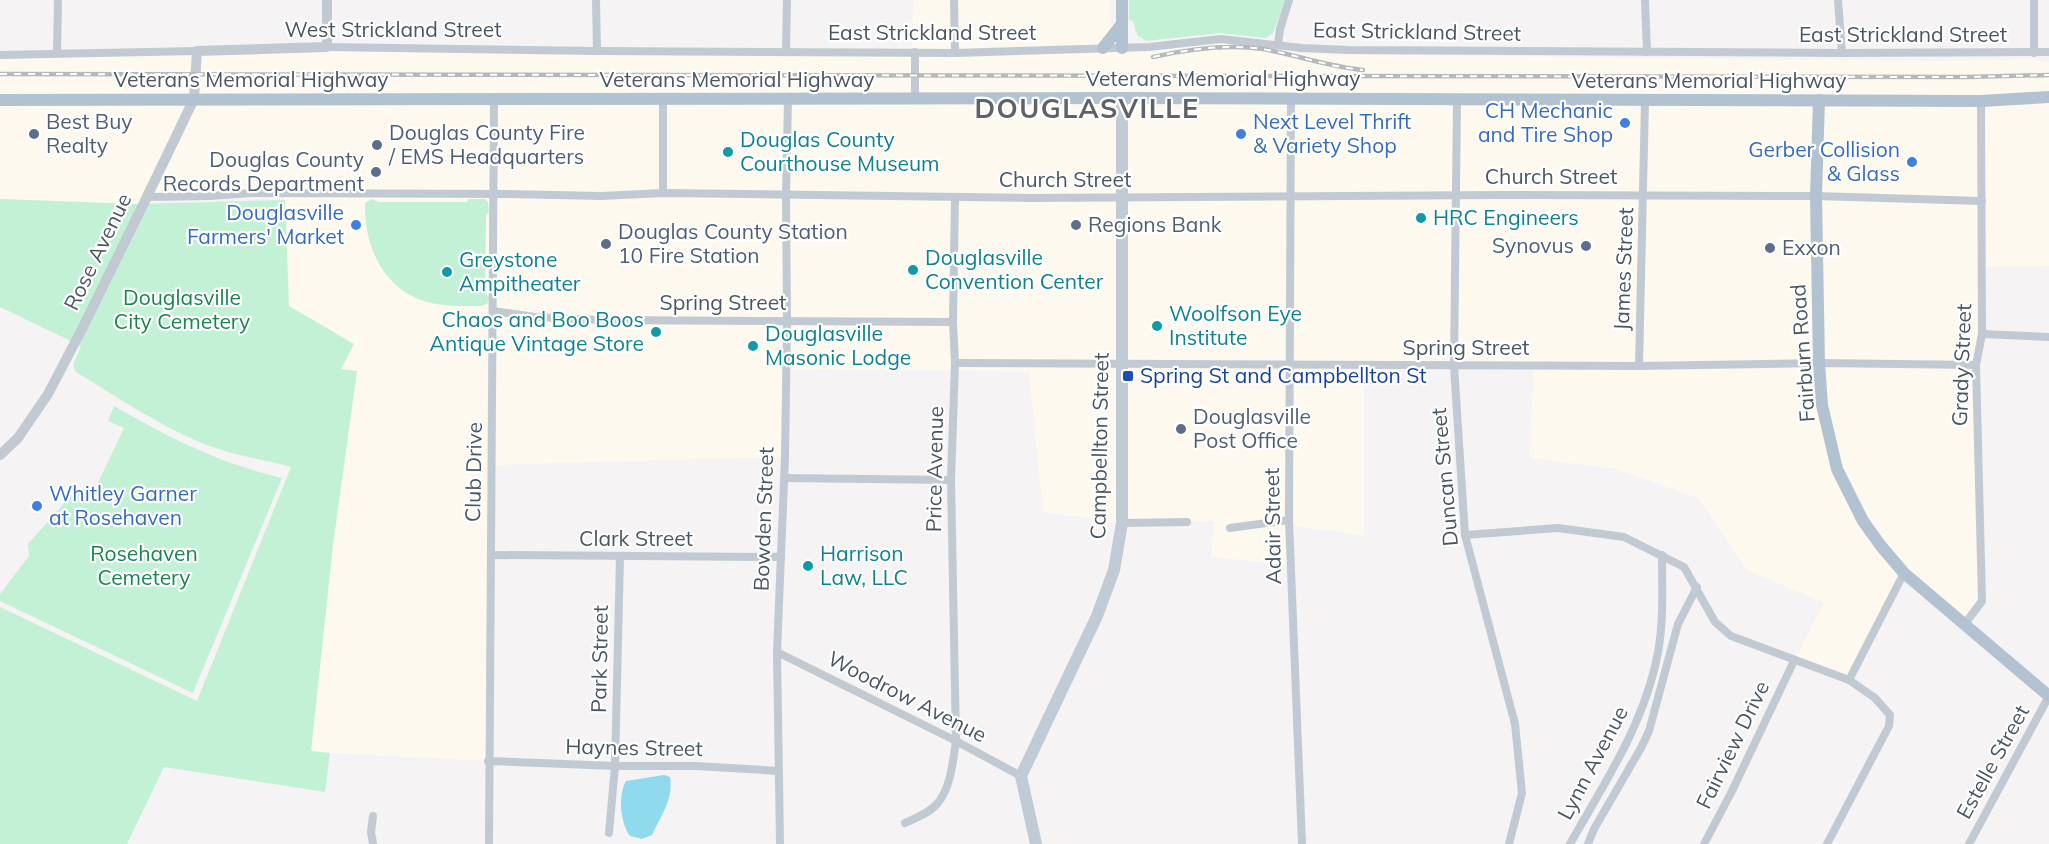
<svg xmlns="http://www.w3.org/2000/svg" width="2049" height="844" font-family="Mulish,sans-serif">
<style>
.commercial{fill:#fdf9ef}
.green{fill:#c3f1d5}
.water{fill:#90daee}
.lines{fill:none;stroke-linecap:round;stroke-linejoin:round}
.minor{stroke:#c1cad2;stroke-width:8}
.tertiary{stroke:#c1cad2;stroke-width:10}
.secondary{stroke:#c1cbd6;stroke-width:12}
.primary{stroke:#b3c2d1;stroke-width:12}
.rail-casing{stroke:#b5b8bd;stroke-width:4.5}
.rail{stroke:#fff;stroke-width:2;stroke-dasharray:7;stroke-linecap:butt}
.shop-dot{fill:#3f7fe0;stroke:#fff;stroke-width:2}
.service-dot{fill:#5c6f8a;stroke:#fff;stroke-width:2}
.culture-dot{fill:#0f9aa8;stroke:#fff;stroke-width:2}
.transit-dot{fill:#1a4fb4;stroke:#fff;stroke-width:2}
.labels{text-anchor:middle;stroke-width:4.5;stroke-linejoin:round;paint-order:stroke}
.street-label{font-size:21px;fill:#4a5661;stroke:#fff}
.shop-label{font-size:21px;fill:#366cbe;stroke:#fff;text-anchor:end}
.service-label{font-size:21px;fill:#4e5e75;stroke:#fff;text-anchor:start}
.culture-label{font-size:21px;fill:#0d838f;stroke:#fff;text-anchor:start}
.park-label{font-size:21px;fill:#17864f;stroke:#fff}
.transit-label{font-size:21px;fill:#164399;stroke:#fff;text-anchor:start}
.district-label{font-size:27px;font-weight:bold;letter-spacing:1.5px;fill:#5f6368;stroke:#fff}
</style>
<rect width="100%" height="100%" fill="#f5f3f3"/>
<!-- commercial -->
<polygon class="commercial" points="913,0 1110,0 1111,40 1156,50 1190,44 1221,43 1278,45 1301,54 1936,61 2035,59 2049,63 2049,266 1987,267 1982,334 1976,365 1982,601 1964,625 1904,573 1849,680 1794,661 1824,603 1747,570 1698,498 1615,469 1529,458 1534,366 1364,366 1364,536 1290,525 1291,565 1211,557 1214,521 1122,523 1043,512 1029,372 791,369 785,457 491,465 488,761 311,752 333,545 357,371 341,369 354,344 289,306 285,189 251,196 147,197 137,204 0,199 0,55 197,51 912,52"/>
<!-- green -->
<g class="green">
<polygon points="1129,0 1285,0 1273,33 1266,38 1220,33 1146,41 1137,35 1133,21 1129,20"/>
<path d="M0,199l137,5 148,-4 4,106 65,38 -13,25 16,2 -24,174 -22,206 19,2 -5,39 -161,-25 -37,77h-127v-237l197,94 94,-234c-32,-9 -62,-12 -94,-26 -42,-18 -81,-45 -121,-69l-3,-7 8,-19 -81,-39z"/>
<path d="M372,199l7,3h88l2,-3h16l3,3 1,10 -3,3 -1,78 4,4 -1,6 -6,3c-17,0 -34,1 -51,-3 -47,-11 -67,-56 -66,-100z"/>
<path d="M114,406c56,32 104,57 168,72l-89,215 -193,-92v-7l29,-38 -1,-12 47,-53 22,-6 27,-57 -16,-7z"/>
</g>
<!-- water -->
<path class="water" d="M664,775l6,2c4,21 -9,39 -18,58l-10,4 -12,-3c-10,-14 -12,-41 -4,-55z"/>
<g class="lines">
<!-- minor -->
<g class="minor">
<polyline points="596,0 597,51"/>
<polyline points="954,0 955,53"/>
<polyline points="1645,0 1647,52"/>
<polyline points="1838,0 1842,53"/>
<polyline points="1278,45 1280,29 1289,0"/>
<polyline points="327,47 597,51 955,53 1149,47 1221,39 1302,48 1349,50 1842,53 2049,52"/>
<polyline points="786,51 787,0"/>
<polyline points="915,52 915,99"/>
<polyline points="57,53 58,0"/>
<polyline points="2034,53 2034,0"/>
<polyline points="0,55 197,51"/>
<polyline points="1291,98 1289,520 1302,844"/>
<polyline points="1457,99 1454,366 1465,535 1515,724 1522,793 1509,844"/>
<polyline points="663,193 663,100"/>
<polyline points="147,197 210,196 252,193 505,194 601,196 663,193 1031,198 1501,195 1816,196 1982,201"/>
<polyline points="493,311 535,317 600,320 953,322"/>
<polyline points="1982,334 2049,337"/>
<polyline points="955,363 1639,366 1819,363 1976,365"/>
<polyline points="1639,366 1645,101"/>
<polyline points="784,478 951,480"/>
<polyline points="1122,523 1187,522"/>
<polyline points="1230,528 1289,520"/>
<polyline points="1465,535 1558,528 1624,537 1684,567 1715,622 1731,636 1849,680 1875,698 1890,715 1889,726 1827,844"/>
<polyline points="491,555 781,557"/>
<polyline points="1964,625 1982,601 1976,365 1982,334 1981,101"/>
<polyline points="777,652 956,741 1021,776"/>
<polyline points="1849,680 1904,573"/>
<polyline points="488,761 615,766 696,766 779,771"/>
<polyline points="373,816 371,832 373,844"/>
<path d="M905,823c11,-5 24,-10 32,-19 14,-16 16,-44 19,-63l-5,-261 4,-117 -2,-41 2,-125"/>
<polyline points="609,833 615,766 620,557"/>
<polyline points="489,844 494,100"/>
<polyline points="780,844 777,652 785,457 787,322 786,196 788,100"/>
<path d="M1570,844c35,-62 75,-121 88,-192 6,-32 4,-65 4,-97"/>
<polyline points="1588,844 1594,829 1641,748 1649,731 1678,624 1697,587"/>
<polyline points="1704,844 1731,793 1794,661"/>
<polyline points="1969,844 2049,696"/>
</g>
<!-- tertiary -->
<polyline class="tertiary" points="0,455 18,438 48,394 82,329 142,207 194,99 197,51 327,47 327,0"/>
<!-- secondary -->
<polyline class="secondary" points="1036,844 1021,776 1097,616 1114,570 1122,523 1122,98"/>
<!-- primary -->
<g class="primary">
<polyline points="1122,0 1122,48"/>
<polyline points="1103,48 1122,24"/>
<polyline points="0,100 1122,98 1981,101 2049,97"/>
<polyline points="1819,100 1816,196 1819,363 1822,405 1837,469 1863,521 1881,546 1904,573 2049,696"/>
</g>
<!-- rail casing -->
<g class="rail-casing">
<g id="rail">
<path d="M1153,57c36,-8 74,-13 110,-8 34,6 66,18 100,21"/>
<polyline points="0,74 1967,77 2049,75"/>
</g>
</g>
<!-- rail -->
<use href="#rail" class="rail"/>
</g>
<!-- markers -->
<g class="shop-dot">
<circle cx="1625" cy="123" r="6"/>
<circle cx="1241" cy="134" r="6"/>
<circle cx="1912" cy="162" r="6"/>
<circle cx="356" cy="225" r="6"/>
<circle cx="37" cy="506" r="6"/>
</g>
<g class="service-dot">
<circle cx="34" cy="134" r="6"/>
<circle cx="377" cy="145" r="6"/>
<circle cx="376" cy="172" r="6"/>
<circle cx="1076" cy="225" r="6"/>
<circle cx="606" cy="244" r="6"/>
<circle cx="1586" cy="246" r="6"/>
<circle cx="1770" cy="248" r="6"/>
<circle cx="1181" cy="429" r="6"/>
</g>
<g class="culture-dot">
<circle cx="728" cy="152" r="6"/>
<circle cx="1421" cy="218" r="6"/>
<circle cx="913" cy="270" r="6"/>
<circle cx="447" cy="272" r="6"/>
<circle cx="1157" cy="326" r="6"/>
<circle cx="656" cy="332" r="6"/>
<circle cx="753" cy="346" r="6"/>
<circle cx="808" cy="566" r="6"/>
</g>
<rect class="transit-dot" x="1122" y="370" width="12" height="12" rx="3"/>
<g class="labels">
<!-- street labels -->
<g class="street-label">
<text x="393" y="37">West Strickland Street</text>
<text transform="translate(1417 32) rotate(1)" y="7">East Strickland Street</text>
<text x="932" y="40">East Strickland Street</text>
<text x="1903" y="42">East Strickland Street</text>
<text x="1223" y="86">Veterans Memorial Highway</text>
<text x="251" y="87">Veterans Memorial Highway</text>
<text x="737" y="87">Veterans Memorial Highway</text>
<text x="1709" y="88">Veterans Memorial Highway</text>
<text x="1551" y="184">Church Street</text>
<text x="1065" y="187">Church Street</text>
<text transform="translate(98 252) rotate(-64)" y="7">Rose Avenue</text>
<text transform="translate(1624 269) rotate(-88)" y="7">James Street</text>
<text x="723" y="310">Spring Street</text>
<text x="1466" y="355">Spring Street</text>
<text transform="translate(1803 353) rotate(-94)" y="7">Fairburn Road</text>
<text transform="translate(1962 365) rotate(-88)" y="7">Grady Street</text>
<text transform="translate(1100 446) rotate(-89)" y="7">Campbellton Street</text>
<text transform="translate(935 469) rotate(-89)" y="7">Price Avenue</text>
<text transform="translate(474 472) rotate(-89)" y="7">Club Drive</text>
<text transform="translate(1445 477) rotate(-95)" y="7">Duncan Street</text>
<text transform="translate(764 519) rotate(-88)" y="7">Bowden Street</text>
<text transform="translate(1273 526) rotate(-91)" y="7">Adair Street</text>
<text x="636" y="546">Clark Street</text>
<text transform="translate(600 659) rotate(-89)" y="7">Park Street</text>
<text transform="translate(907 697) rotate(27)" y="7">Woodrow Avenue</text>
<text transform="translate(1733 745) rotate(-64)" y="7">Fairview Drive</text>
<text transform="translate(634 748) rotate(1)" y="7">Haynes Street</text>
<text transform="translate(1993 762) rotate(-61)" y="7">Estelle Street</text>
<text transform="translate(1593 763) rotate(-62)" y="7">Lynn Avenue</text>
</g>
<!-- shop labels -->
<g class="shop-label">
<text x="1613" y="118">CH Mechanic<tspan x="1613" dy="24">and Tire Shop</tspan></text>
<text x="1253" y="129" text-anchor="start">Next Level Thrift<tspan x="1253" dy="24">&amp; Variety Shop</tspan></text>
<text x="1900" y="157">Gerber Collision<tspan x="1900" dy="24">&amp; Glass</tspan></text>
<text x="344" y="220">Douglasville<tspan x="344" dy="24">Farmers' Market</tspan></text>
<text x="49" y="501" text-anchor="start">Whitley Garner<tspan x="49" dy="24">at Rosehaven</tspan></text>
</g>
<!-- service labels -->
<g class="service-label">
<text x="46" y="129">Best Buy<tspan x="46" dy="24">Realty</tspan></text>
<text x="389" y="140">Douglas County Fire<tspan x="389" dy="24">/ EMS Headquarters</tspan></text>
<text x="364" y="167" text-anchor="end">Douglas County<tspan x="364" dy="24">Records Department</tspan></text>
<text x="1088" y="232">Regions Bank</text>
<text x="618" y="239">Douglas County Station<tspan x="618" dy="24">10 Fire Station</tspan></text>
<text x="1574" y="253" text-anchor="end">Synovus</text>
<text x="1782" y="255">Exxon</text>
<text x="1193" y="424">Douglasville<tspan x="1193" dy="24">Post Office</tspan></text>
</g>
<!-- culture labels -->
<g class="culture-label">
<text x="740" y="147">Douglas County<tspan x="740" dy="24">Courthouse Museum</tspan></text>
<text x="1433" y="225">HRC Engineers</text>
<text x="925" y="265">Douglasville<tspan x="925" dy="24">Convention Center</tspan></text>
<text x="459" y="267">Greystone<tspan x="459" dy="24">Ampitheater</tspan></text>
<text x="1169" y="321">Woolfson Eye<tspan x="1169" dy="24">Institute</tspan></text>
<text x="644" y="327" text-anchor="end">Chaos and Boo Boos<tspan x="644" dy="24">Antique Vintage Store</tspan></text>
<text x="765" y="341">Douglasville<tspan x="765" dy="24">Masonic Lodge</tspan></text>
<text x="820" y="561">Harrison<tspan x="820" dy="24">Law, LLC</tspan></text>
</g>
<!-- park labels -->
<g class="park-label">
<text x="182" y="305">Douglasville<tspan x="182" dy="24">City Cemetery</tspan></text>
<text x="144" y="561">Rosehaven<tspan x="144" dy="24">Cemetery</tspan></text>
</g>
<!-- transit labels -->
<g class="transit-label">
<text x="1140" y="383">Spring St and Campbellton St</text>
</g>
<!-- district labels -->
<g class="district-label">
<text x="1087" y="118">DOUGLASVILLE</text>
</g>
</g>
</svg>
